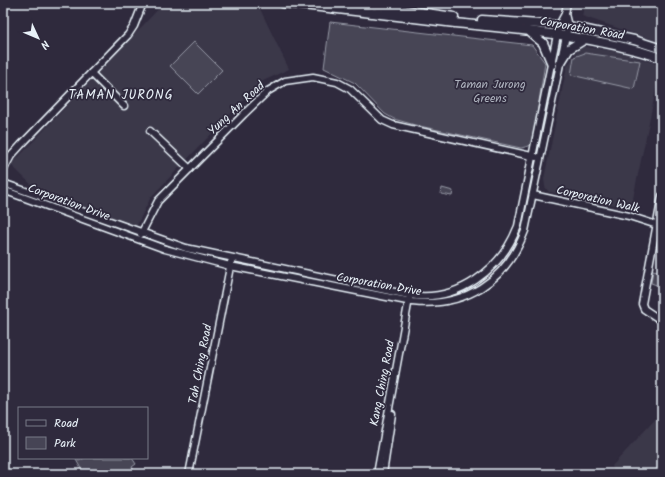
<svg xmlns="http://www.w3.org/2000/svg" width="665" height="477" font-family="Kalam,sans-serif">
<style>
.built{fill:#3b3749}
.green{fill:#464455;stroke:#979aa6}
.lines{fill:none;stroke-linecap:round;stroke-linejoin:round}
.minor-casing{stroke:#e8f1f8;stroke-width:9}
.major-casing{stroke:#e8f1f8;stroke-width:11}
.minor{stroke:#2f2a3d;stroke-width:6}
.major{stroke:#2f2a3d;stroke-width:8}
.labels{text-anchor:middle;stroke-width:3.5;stroke-linejoin:round;paint-order:stroke}
.street-label{font-size:12px;fill:#e8f1f8;stroke:#2f2a3d}
.park-label{font-size:12px;fill:#afb4bf;stroke:#2f2a3d}
.neighbourhood-label{font-size:13px;letter-spacing:1px;fill:#e8f1f8;stroke:#2f2a3d}
</style>
<rect width="100%" height="100%" fill="#2f2a3d"/>
<filter id="ink" filterUnits="userSpaceOnUse"><feTurbulence type="fractalNoise" baseFrequency=".025" numOctaves="2"/><feDisplacementMap in="SourceGraphic" scale="8" xChannelSelector="R" yChannelSelector="G"/><feConvolveMatrix kernelMatrix="1 2 1 2 8 2 1 2 1" color-interpolation-filters="sRGB"/></filter>
<g filter="url(#ink)">
<!-- built -->
<g class="built">
<polygon points="164,3 229,3 260,9 289,69 261,82 151,197 136,227 37,190 11,165"/>
<polygon points="585,3 662,3 662,43 582,16"/>
<polygon points="578,46 617,51 661,65 631,208 549,192 545,187 544,179 567,66 576,53"/>
<polygon points="662,412 662,474 615,474 612,466"/>
</g>
<!-- green -->
<g class="green">
<polygon points="330,22 532,45 545,63 533,139 529,146 521,148 415,125 394,119 385,114 355,83 324,68"/>
<polygon points="194,42 222,70 198,94 170,66"/>
<polygon points="585,53 640,61 634,89 571,75 574,57"/>
<polygon points="442,188 453,191 452,196 441,194"/>
<polygon points="653,270 662,272 662,287 651,283"/>
<polygon points="75,458 79,461 85,458 132,458 136,464 132,467 136,474 84,474"/>
</g>
<g class="lines">
<!-- minor casing -->
<g class="minor-casing">
<g id="minor">
<polyline points="91,73 124,106"/>
<polyline points="150,131 190,169"/>
<polyline points="3,171 11,156 21,145 128,35 134,26 143,3"/>
<path d="M3,183l183,65 223,47c49,8 92,-25 109,-69l41,-201 6,-11 2,-11"/>
<path d="M3,190l162,59 65,17 182,36c53,6 94,-21 113,-71l43,-205 -3,-12"/>
<polyline points="533,195 629,216 657,225"/>
<polyline points="662,196 642,304 644,309 662,321"/>
<polyline points="141,234 158,201 244,114 268,91 285,81 313,77 337,82 350,89 382,120 393,125 536,157"/>
<polyline points="189,474 231,262"/>
<polyline points="377,474 409,299"/>
<polyline points="383,474 392,414"/>
</g>
</g>
<!-- major casing -->
<g class="major-casing">
<g id="major">
<path d="M283,3c57,6 115,13 172,20 70,7 140,13 207,35"/>
<polyline points="356,3 454,17"/>
<polyline points="482,20 568,26 634,40 662,49"/>
<polyline points="531,33 543,43 552,64"/>
<polyline points="561,62 569,49 585,39"/>
</g>
</g>
<!-- minor -->
<use href="#minor" class="minor"/>
<!-- major -->
<use href="#major" class="major"/>
</g>
</g>
<g class="labels">
<!-- street labels -->
<g class="street-label">
<text transform="translate(582 28) rotate(10)" y="4">Corporation Road</text>
<text transform="translate(236 108) rotate(-43)" y="4">Yung An Road</text>
<text transform="translate(598 199) rotate(13)" y="4">Corporation Walk</text>
<text transform="translate(69 202) rotate(20)" y="4">Corporation Drive</text>
<text transform="translate(379 284) rotate(10)" y="4">Corporation Drive</text>
<text transform="translate(200 364) rotate(-79)" y="4">Tah Ching Road</text>
<text transform="translate(382 383) rotate(-79)" y="4">Kang Ching Road</text>
</g>
<!-- park labels -->
<g class="park-label">
<text x="490" y="88">Taman Jurong<tspan x="490" dy="14">Greens</tspan></text>
</g>
<!-- neighbourhood labels -->
<g class="neighbourhood-label">
<text x="121" y="99">TAMAN JURONG</text>
</g>
</g>
<!-- margin -->
<rect width="665" height="477" fill="none" stroke="#2f2a3d" stroke-width="16"/>
<rect x="8" y="8" width="649" height="461" fill="none" stroke="#e8f1f8" stroke-width="1.5" filter="url(#ink)"/>
<!-- legend -->
<rect x="18" y="407" width="130" height="52" fill="#2f2a3d" stroke="#797a88"/>
<rect x="26" y="420" width="20" height="6" fill="#2f2a3d" stroke="#797a88"/>
<text x="54" y="427" font-size="12" fill="#e8f1f8">Road</text>
<rect x="26" y="437" width="20" height="12" fill="#464455" stroke="#797a88"/>
<text x="54" y="447" font-size="12" fill="#e8f1f8">Park</text>
<!-- north arrow -->
<g transform="translate(38 38) rotate(134)" stroke="#2f2a3d" stroke-width="3" paint-order="stroke">
<path d="M0-3L7 15L0 10L-7 15Z" fill="#e8f1f8"/>
<text y="-6" font-size="11" font-weight="bold" text-anchor="middle" fill="#e8f1f8">N</text>
</g>
</svg>
